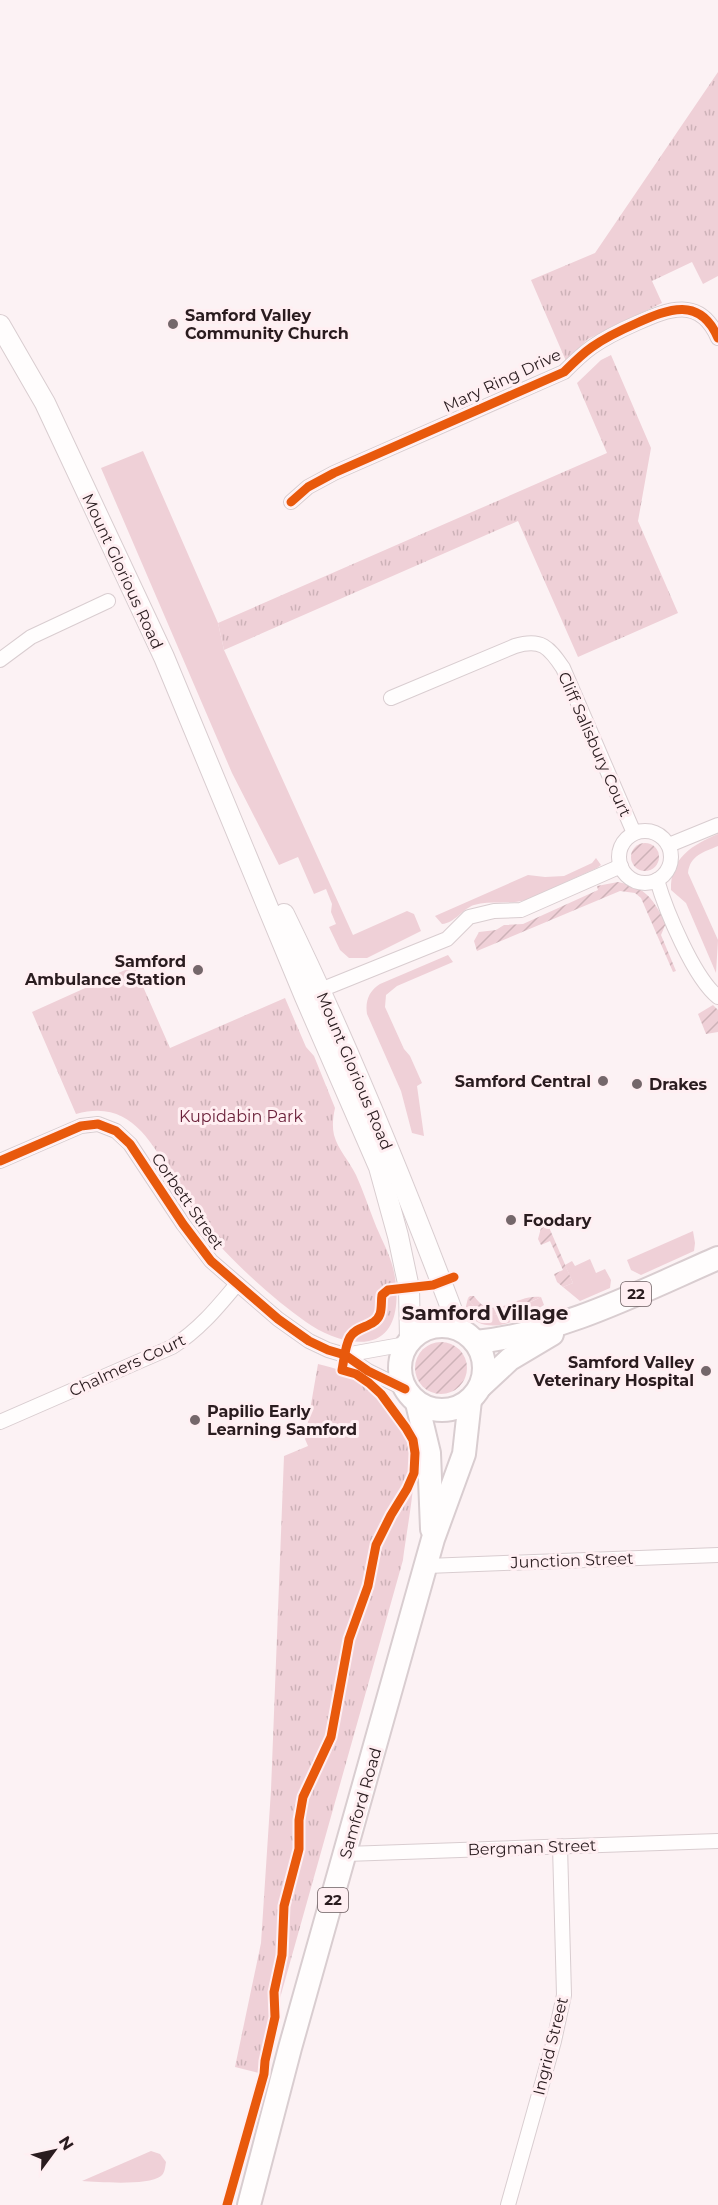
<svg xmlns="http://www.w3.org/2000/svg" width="718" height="2205" font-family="Montserrat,sans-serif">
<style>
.grass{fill:#efd0d7}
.park{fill:url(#park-tufts)}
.garden{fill:url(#garden-furrows)}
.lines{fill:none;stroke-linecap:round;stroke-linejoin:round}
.minor-casing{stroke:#d9cdd0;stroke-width:16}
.secondary-casing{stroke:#d9cdd0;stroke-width:22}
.primary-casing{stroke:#d9cdd0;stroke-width:26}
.minor{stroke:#fffdfd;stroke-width:14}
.secondary{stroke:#fffdfd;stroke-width:20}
.primary{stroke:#fffdfd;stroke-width:22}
.cycleway-casing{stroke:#ffeff2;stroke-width:13}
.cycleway{stroke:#e8590c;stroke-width:9}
.poi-dot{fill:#74676a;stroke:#ffeff2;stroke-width:2}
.labels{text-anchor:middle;stroke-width:6;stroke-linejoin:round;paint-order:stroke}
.shield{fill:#ffeff2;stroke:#6a5b5e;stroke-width:1.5}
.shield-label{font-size:15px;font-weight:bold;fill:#2a1c1f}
.poi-label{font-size:16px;font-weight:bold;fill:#2a1c1f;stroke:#ffeff2;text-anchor:start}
.street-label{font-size:16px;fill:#2a1c1f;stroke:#ffeff2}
.park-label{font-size:16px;fill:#6b213a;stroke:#ffeff2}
.quarter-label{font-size:20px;font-weight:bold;fill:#2a1c1f;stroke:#ffeff2}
</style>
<defs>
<pattern id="park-tufts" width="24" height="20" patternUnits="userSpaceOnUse" patternTransform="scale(1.5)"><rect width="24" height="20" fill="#efd0d7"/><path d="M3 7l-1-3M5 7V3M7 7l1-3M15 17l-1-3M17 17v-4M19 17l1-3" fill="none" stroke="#cdb2b8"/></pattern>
<pattern id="garden-furrows" width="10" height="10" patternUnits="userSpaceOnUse" patternTransform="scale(1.5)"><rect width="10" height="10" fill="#efd0d7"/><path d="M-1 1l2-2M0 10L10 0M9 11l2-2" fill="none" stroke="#cdb2b8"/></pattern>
</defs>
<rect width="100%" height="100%" fill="#fcf2f4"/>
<!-- grass -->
<g class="grass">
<polygon points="143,451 218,623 224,650 353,935 407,911 414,914 421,931 367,958 349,958 340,950 329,927 336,924 331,912 332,904 326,889 314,894 298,857 279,865 232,773 101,468"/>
<path d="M718,834v12c-14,6 -28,9 -30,27l30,67 -2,33 -30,-70 -15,-13c-1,-32 21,-45 47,-56z"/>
<path d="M596,858l5,7 -4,3 -71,32c-17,5 -35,0 -52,5 -12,4 -19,18 -32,19l-7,-8 93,-41 17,2 19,-1 28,-13z"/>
<path d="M448,955l5,7 -56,24 -11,9 -1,12 19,42 6,7 12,27 -5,3 7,50 -12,-3 -11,-42 -34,-77c-2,-13 2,-23 13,-30z"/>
<polygon points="693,1231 695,1243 694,1251 641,1275 631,1270 627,1260"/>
<polygon points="590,1259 596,1273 605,1269 611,1280 610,1288 580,1301 563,1287 573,1283 565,1265 572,1261 575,1266"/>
<path d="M541,1297l3,8c-23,15 -60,35 -79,5l3,-12c18,32 47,11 73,-1z"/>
<path d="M151,2151l9,3 6,8c-1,5 -1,11 -5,14 -13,10 -62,6 -79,5z"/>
</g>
<!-- park -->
<g class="park">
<polygon points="718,72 718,276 703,284 692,262 652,281 662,303 588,339 566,361 531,280 595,253"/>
<polygon points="611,355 651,448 638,521 678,613 578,657 518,521 224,650 218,623 607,453 577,383 601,360"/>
<path d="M134,966l36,82 115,-50 21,49 8,9 21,52c-2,9 -3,18 -1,27 4,15 16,27 22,40 7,15 12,31 18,46 6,16 15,31 19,47 6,23 8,67 -24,73 -21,4 -46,-7 -63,-19 -31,-22 -62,-50 -88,-78 -18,-20 -32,-45 -46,-68 -23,-38 -44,-77 -96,-62l-44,-102z"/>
<path d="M318,1364c39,10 50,13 74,47 7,10 17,19 21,30 7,23 -7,92 -10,119l-144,513 -24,-6 26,-124 10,-153 13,-334 24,-10 -3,-7z"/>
</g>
<!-- garden -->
<g class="garden">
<circle cx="645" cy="857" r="14"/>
<path d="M618,882c30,6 34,17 48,41l-5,12 15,36 -3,1 -32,-74 -6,-5 -15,-2 -143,60 -3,-10 5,-9 17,-2 8,-5 19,-1 75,-34 -1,-4z"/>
<polygon points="713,1005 718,1010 718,1032 706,1034 698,1014"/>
<polygon points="545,1218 573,1283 563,1287 557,1282 554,1274 563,1270 550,1241 541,1245 538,1239 541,1228 532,1223"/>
<path d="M470,1296h4c19,28 41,-3 67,1 -26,11 -55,34 -73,1z"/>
<circle cx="441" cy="1368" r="26"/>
</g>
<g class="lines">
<!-- minor casing -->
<g class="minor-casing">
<g id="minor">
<path d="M291,502l17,-15 26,-14 230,-101c9,-9 18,-18 28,-25 14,-10 29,-17 45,-24 31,-14 63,-27 81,15"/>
<polyline points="0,660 31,637 108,601"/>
<path d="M391,698l124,-52c26,-8 34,1 48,22l71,165"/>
<circle cx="645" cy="857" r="26"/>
<polyline points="669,845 718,825"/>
<path d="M657,880c9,31 37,98 61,117"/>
<polyline points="313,993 447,939 469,917 494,911 521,910 621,866"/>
<polyline points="0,1161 81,1126 98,1124 116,1131 130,1144 183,1224 211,1261 278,1319 309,1341 328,1350 345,1355 368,1371 405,1389"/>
<polyline points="345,1355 406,1344"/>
<path d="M0,1422l172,-75c27,-17 45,-39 65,-63"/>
<polyline points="427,1566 718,1555"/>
<polyline points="346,1854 718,1841"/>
<polyline points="508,2205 554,2041 564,1995 560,1846"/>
</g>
</g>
<!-- secondary casing -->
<g class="secondary-casing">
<g id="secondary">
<polyline points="0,325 45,403 164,657 305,997 379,1167 398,1236 409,1288 410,1339"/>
<path d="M284,914c66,135 122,274 175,415"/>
</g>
</g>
<!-- primary casing -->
<g class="primary-casing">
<g id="primary">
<circle cx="442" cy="1368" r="42"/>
<path d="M476,1342c86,-9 164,-50 242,-84"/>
<polyline points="481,1386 510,1359 552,1334"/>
<polyline points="417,1403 429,1453 432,1529"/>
<polyline points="249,2205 290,2048 433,1539 464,1454 470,1400"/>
</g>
</g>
<!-- minor -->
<use href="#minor" class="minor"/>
<!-- secondary -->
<use href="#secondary" class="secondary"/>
<!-- primary -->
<use href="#primary" class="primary"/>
<!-- cycleway casing -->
<g class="cycleway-casing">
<g id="cycleway">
<path d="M291,502l17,-15 26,-14 230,-101c9,-9 18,-18 28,-25 14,-10 29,-17 45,-24 31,-14 63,-27 81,15"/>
<polyline points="0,1161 81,1126 98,1124 116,1131 130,1144 183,1224 211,1261 278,1319 309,1341 328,1350 345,1355 368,1371 405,1389"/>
<path d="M227,2205l37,-131 1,-13 10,-44 -1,-25 8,-37 2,-49 15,-57v-29l4,-23 28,-60 18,-98 19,-53 8,-41 15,-30 16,-26 7,-16 1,-20 -2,-13 -7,-12 -25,-34 -12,-11 -13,-9 -14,-4c2,-10 3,-24 8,-33 7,-12 25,-9 30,-23 2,-6 1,-13 2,-19l6,-5 45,-5 21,-8"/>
</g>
</g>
<!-- cycleway -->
<use href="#cycleway" class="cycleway"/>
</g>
<!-- markers -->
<g class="poi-dot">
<circle cx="173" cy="324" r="6"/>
<circle cx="198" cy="970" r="6"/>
<circle cx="603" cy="1081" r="6"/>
<circle cx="637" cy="1084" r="6"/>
<circle cx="511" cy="1220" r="6"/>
<circle cx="706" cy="1371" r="6"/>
<circle cx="195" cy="1420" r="6"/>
</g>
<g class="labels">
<!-- shield labels -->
<g class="shield">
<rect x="621" y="1282" width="30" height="24" rx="4.5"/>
<rect x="318" y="1888" width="30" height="24" rx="4.5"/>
</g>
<g class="shield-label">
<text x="636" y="1299">22</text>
<text x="333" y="1905">22</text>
</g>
<!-- poi labels -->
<g class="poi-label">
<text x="185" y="321">Samford Valley<tspan x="185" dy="18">Community Church</tspan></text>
<text x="186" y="967" text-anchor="end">Samford<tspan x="186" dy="18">Ambulance Station</tspan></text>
<text x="591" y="1087" text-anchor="end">Samford Central</text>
<text x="649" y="1090">Drakes</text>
<text x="523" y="1226">Foodary</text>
<text x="694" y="1368" text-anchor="end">Samford Valley<tspan x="694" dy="18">Veterinary Hospital</tspan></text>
<text x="207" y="1417">Papilio Early<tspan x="207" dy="18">Learning Samford</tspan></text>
</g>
<!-- street labels -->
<g class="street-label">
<text transform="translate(502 380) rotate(-25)" y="6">Mary Ring Drive</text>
<text transform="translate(123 571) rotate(65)" y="6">Mount Glorious Road</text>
<text transform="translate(595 744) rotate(66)" y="6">Cliff Salisbury Court</text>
<text transform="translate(355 1071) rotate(67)" y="6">Mount Glorious Road</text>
<text transform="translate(188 1201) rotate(55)" y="6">Corbett Street</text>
<text transform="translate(127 1365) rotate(-25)" y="6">Chalmers Court</text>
<text transform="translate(572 1560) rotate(-2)" y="6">Junction Street</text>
<text transform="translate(360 1803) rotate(-74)" y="6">Samford Road</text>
<text transform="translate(532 1847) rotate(-2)" y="6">Bergman Street</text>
<text transform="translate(550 2046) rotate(-76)" y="6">Ingrid Street</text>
</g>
<!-- park labels -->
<g class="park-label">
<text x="241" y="1122">Kupidabin Park</text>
</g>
<!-- quarter labels -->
<g class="quarter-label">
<text x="485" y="1320">Samford Village</text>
</g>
</g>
<!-- north arrow -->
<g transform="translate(54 2151) rotate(57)" stroke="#ffeff2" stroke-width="4.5" paint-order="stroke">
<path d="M0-4.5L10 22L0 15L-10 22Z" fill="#2a1c1f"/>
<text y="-9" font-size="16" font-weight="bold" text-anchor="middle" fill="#2a1c1f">N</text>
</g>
</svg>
